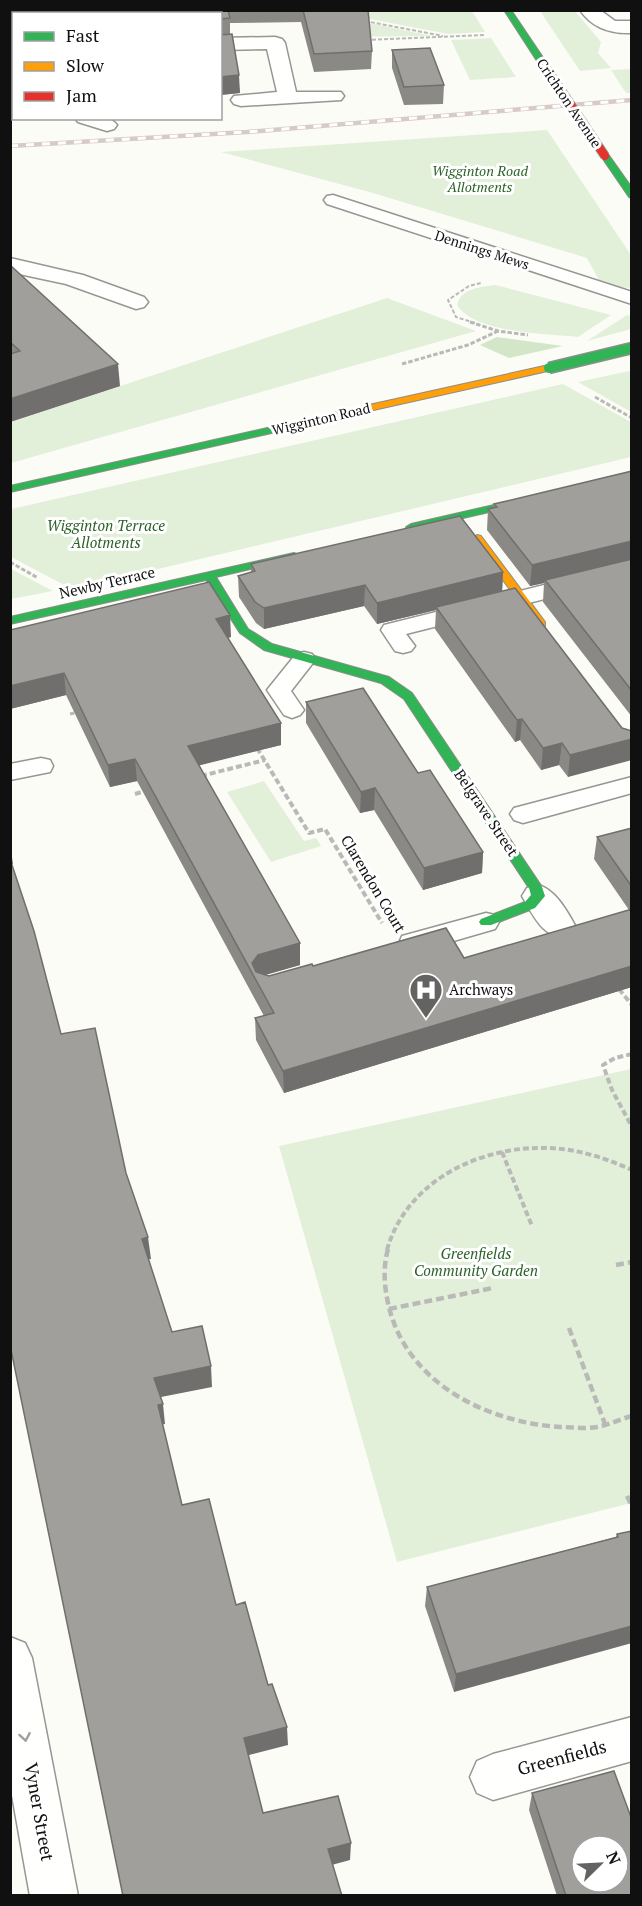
<svg xmlns="http://www.w3.org/2000/svg" width="642" height="1906" viewBox="0 0 642 1906" font-family="'PT Serif',serif">
  <rect width="100%" height="100%" fill="#fcfcf7"/>
  <path fill="#e3f0d9" d="M328,11H472L485,32L448,34Z
    M540,11H575L601,42L598,53L611,68L580,71Z
    M316,12L432,36L317,37Z
    M491,38L516,77L470,80L451,40Z
    M631,69V93H626L611,70Z
    M547,130L631,255V287L628,288L601,284L587,258L373,193L221,152Z
    M496,285L611,315L578,337C547,334 474,333 457,305C461,288 480,287 496,285Z
    M387,298L476,331L11,463V422Z
    M627,315L631,316V329L587,341Z
    M629,371L631,372V412L578,382Z
    M563,384L631,422V457L95,584L66,586L11,557V509Z
    M10,569H11L53,591L11,599Z
    M264,781L304,841L316,838L321,846L271,862L227,792Z
    M631,1069V1503L397,1562L279,1146Z"/>
  <path fill="#d3e7c8" d="M497,337L563,346L509,358L480,345Z"/>
  <g fill="none" stroke-linecap="round" stroke-linejoin="round">
    <defs>
      <path id="lane" d="M333,195L632,292V304L327,204L324,200L327,196Z
        M632,563V577L406,634L415,646L411,651L403,653L395,651L381,630L384,625Z
        M304,652L312,654L316,659L291,691L304,710L300,715L292,718L284,715L267,690L296,654Z
        M41,758L50,760L53,766L50,772L10,780V764Z
        M632,777V793L523,823L514,820L510,814L514,808Z
        M486,913L495,915L499,922L495,929L412,953L402,950L399,943L402,936Z"/>
      <path id="street" d="M580,10H600L615,21H632V33C611,34 592,28 580,10Z
        M275,37L282,39L285,43L296,92H341L344,96L341,100L241,106L234,104L231,100L234,96L277,92L267,49L220,50V38Z
        M10,42H14V54H10Z
        M10,89L14,90V102L10,101Z
        M75,118C88,118 109,114 117,125L114,129L107,131L78,122Z
        M10,258L83,275L144,297L148,302L144,307L136,309L66,284L10,272Z
        M538,885C556,890 567,911 576,927L572,935C545,943 534,917 522,896L527,888Z
        M10,1637L25,1643L32,1658L78,1896H30L10,1784Z
        M632,1717V1761L493,1800L477,1793L470,1777L477,1761L493,1754Z"/>
      <path id="fast" d="M504,10H511L546,62L545,64H539Z
        M602,154H608L632,188V198L629,197L601,156Z
        M369,405L374,408L373,410L10,492V486Z
        M533,496L537,497V501L411,530L406,527L411,524Z
        M294,553L300,556L298,558L216,577L248,629L272,644L389,677L412,693L542,887L545,896L535,908L491,925H481L479,922L481,919L525,902L531,895L529,888L404,699L381,683L264,650L240,633L206,580L10,624V617Z"/>
      <path id="slow" d="M549,365L554,368L552,370L369,411L364,408L369,405Z
        M477,535L481,536L545,622V626H537L472,538Z"/>
    </defs>
    <use href="#lane" stroke="#969694" stroke-width="3"/>
    <use href="#street" stroke="#969694" stroke-width="3"/>
    <use href="#fast" stroke="#8d8d8b" stroke-width="2"/>
    <use href="#slow" stroke="#8d8d8b" stroke-width="2"/>
    <path stroke="#b9b9b8" stroke-width="2" stroke-dasharray="4 2" stroke-linecap="butt" d="M365,21L443,36
      M366,40L484,35
      M475,323L456,317L448,300L469,286L481,283"/>
    <path stroke="#b9b9b8" stroke-width="3" stroke-dasharray="4.5 2" stroke-linecap="butt" d="M470,322L498,331L528,335
      M402,364L468,345L498,331
      M595,397L632,418
      M10,562L38,578
      M70,714L79,712"/>
    <path stroke="#b9b9b8" stroke-width="4" stroke-dasharray="6 3" stroke-linecap="butt" d="M257,748L309,833L325,829L382,923
      M201,776L265,760
      M135,794L148,790
      M619,989L632,1005
      M632,1054L615,1058L603,1065L612,1090L632,1127
      M502,1152L532,1226
      M387,1250C408,1176 490,1141 562,1149C587,1152 610,1160 632,1170"/>
    <path stroke="#b9b9b8" stroke-width="4.5" stroke-dasharray="8 4" stroke-linecap="butt" d="M388,1249C383,1267 384,1284 388,1303C405,1382 485,1422 560,1427C572,1427 586,1429 597,1427C609,1425 620,1419 632,1416
      M616,1265L632,1262
      M389,1309L493,1288
      M569,1328L605,1424
      M627,1496L632,1506"/>
    <use href="#lane" fill="#fffffe" fill-rule="evenodd"/>
    <use href="#street" fill="#fffffe" fill-rule="evenodd"/>
    <use href="#fast" fill="#30b455" fill-rule="evenodd"/>
    <use href="#slow" fill="#ff9f0a" fill-rule="evenodd"/>
    <defs>
      <path id="rail" d="M10,146L247,132L632,100"/>
    </defs>
    <use href="#rail" stroke="#d7cac7" stroke-width="4.5"/>
    <use href="#rail" stroke="#fff" stroke-width="3" stroke-dasharray="8" stroke-linecap="butt"/>
    <defs>
      <path id="fast-bridge" d="M549,368L632,348"/>
      <path id="jam-bridge" d="M542,62L605,156"/>
    </defs>
    <use href="#fast-bridge" stroke="#8d8d8b" stroke-width="13" stroke-linecap="butt"/>
    <use href="#jam-bridge" stroke="#8d8d8b" stroke-width="10" stroke-linecap="butt"/>
    <use href="#fast-bridge" stroke="#30b455" stroke-width="10"/>
    <use href="#jam-bridge" stroke="#e5322d" stroke-width="8"/>
  </g>
  <path fill="#8a8986" d="M10,10H368L372,51L371,69L314,72L301,22L230,23V34L240,93L220,95V14H14V23H10Z
    M392,50L444,85L443,104L404,105L392,68Z
    M10,265L120,386L10,422Z
    M632,471V717L543,602L544,583L530,586L487,530L488,509L494,507V504Z
    M251,564L503,572L502,591L622,728L568,777L559,765L541,770L520,740L515,742L435,629L436,610L377,624L364,606L264,629L256,623L239,597L238,576L251,573Z
    M10,630L231,637L228,638L281,723V745L199,765L300,965L265,975L269,976L313,966L464,958L629,910L594,859L597,837L632,828V987L284,1093L256,1040L255,1018L264,1016L137,781L110,787L66,695L10,709Z
    M306,702L418,773L483,852L482,873L423,890L374,810L360,813L306,723Z
    M632,1531L454,1692L425,1606L427,1587L616,1537L617,1534Z
    M532,1793L632,1896H557L529,1810Z"/>
  <path fill="#706f6d" d="M239,75L240,93L220,95V77Z
    M118,364L120,386L10,422V399Z
    M632,541V562L545,580L544,583L530,586L532,565Z
    M503,572L502,593L436,607V610L377,624V603Z
    M365,585L364,606L264,629V608Z
    M230,615L231,637L217,640L216,619Z
    M64,673L66,695L10,709V686Z
    M522,719L520,740L515,742L517,720Z
    M281,723V745L189,768L188,746Z
    M632,739V760L568,777L570,755Z
    M562,743L559,765L541,770L543,748Z
    M135,759L137,781L110,787L108,765Z
    M375,788L374,810L360,813L361,792Z
    M10,844L13,864H10Z
    M483,852L482,873L423,890L424,868Z
    M300,943V965L258,977L252,963L258,955Z
    M632,966V987L284,1093L283,1071Z
    M148,1237L151,1259L144,1260L142,1239Z
    M211,1366L212,1387L156,1398L154,1378Z
    M163,1404L165,1424L160,1425L158,1405Z
    M632,1626V1643L454,1692L456,1674Z
    M287,1727L288,1745L245,1756L244,1738Z
    M351,1843L350,1860L328,1866V1849Z"/>
  <path fill="#a09f9c" stroke="#706f6d" stroke-width="1.5" fill-rule="evenodd" d="M23,10H108L109,14H23Z
    M191,10H228L230,18L220,19V14H192Z
    M303,10H368L372,51L314,54Z
    M232,34L239,75L220,77V35Z
    M430,48L444,85L404,87L392,50Z
    M10,265L118,364L10,399V354L20,351L10,342Z
    M632,471V541L532,565L488,509L497,507L494,504Z
    M460,516L503,572L377,603L365,585L264,608L255,602L238,576L255,571L251,564Z
    M632,559V691L545,580Z
    M209,582L230,615L216,619L281,723L188,746L300,943L258,955L252,963L256,972L269,976L312,964L313,966L446,928L464,958L632,909V966L283,1071L255,1018L274,1013L135,759L108,765L64,673L10,686V630Z
    M515,588L622,728L632,731V739L570,755L562,743L543,748L522,719L517,720L436,607Z
    M363,688L418,773L430,770L483,852L424,868L375,788L361,792L306,702Z
    M632,828V887L597,837Z
    M10,859L34,931L61,1034L95,1028L126,1173L148,1237L142,1239L172,1332L202,1326L211,1366L154,1378L163,1404L158,1405L182,1505L209,1499L236,1605L245,1602L268,1685L272,1684L287,1727L244,1738L263,1813L338,1796L351,1843L328,1849L342,1896H123L10,1345Z
    M632,1531V1626L456,1674L427,1587L618,1537L617,1534Z
    M614,1771L632,1820V1896H566L532,1793ZM582,1846H618V1882H582Z"/>
  <defs><path id="oneway-chevron" d="M-2-3.5L2.5 0L-2 3.5" fill="none" stroke-width="1.6" stroke-linecap="round" stroke-linejoin="round" transform="scale(1.5)"/></defs>
  <use stroke="#9f9f9f" href="#oneway-chevron" transform="translate(25 1737) rotate(80)"/>
  <defs>
    <symbol id="hospital-pin" viewBox="-11 -11 22 30"><path d="M0 17L-7.5 6A9.5 9.5 0 1 1 7.5 6Z" fill="#636361" stroke="#fff"/><path d="M-5-5h3v3.5h4V-5h3V5h-3V1.5h-4V5h-3Z" fill="#fff"/></symbol>
  </defs>
  <g fill-rule="evenodd">
    <use href="#hospital-pin" x="407" y="971" width="38" height="52"/>
  </g>
  <g text-anchor="middle" stroke-width="6" stroke-linejoin="round" paint-order="stroke">
    <g font-size="14" fill="#101010" stroke="#fff">
      <text transform="translate(569 103) rotate(56)" y="5">Crichton Avenue</text>
      <text transform="translate(482 250) rotate(18)" y="5">Dennings Mews</text>
      <text transform="translate(321 419) rotate(-13)" y="5">Wigginton Road</text>
    </g>
    <g font-size="14" font-style="italic" fill="#2b6227" stroke="#fff">
      <text x="480" y="176">Wigginton Road<tspan x="480" dy="16">Allotments</tspan></text>
    </g>
    <g font-size="15" font-style="italic" fill="#2b6227" stroke="#fff">
      <text x="106" y="531">Wigginton Terrace<tspan x="106" dy="17">Allotments</tspan></text>
      <text x="476" y="1259">Greenfields<tspan x="476" dy="17">Community Garden</tspan></text>
    </g>
    <g font-size="15" fill="#101010" stroke="#fff">
      <text transform="translate(107 583) rotate(-13)" y="5">Newby Terrace</text>
      <text transform="translate(486 813) rotate(56)" y="5">Belgrave Street</text>
      <text transform="translate(373 884) rotate(59)" y="5">Clarendon Court</text>
    </g>
    <g font-size="15" fill="#101010" stroke="#fff" text-anchor="start">
      <text x="449" y="995">Archways</text>
    </g>
    <g font-size="18" fill="#101010" stroke="#fff">
      <text transform="translate(562 1758) rotate(-15)" y="6">Greenfields</text>
      <text transform="translate(39 1812) rotate(80)" y="6">Vyner Street</text>
    </g>
  </g>
  <rect width="642" height="1906" fill="none" stroke="#101010" stroke-width="24"/>
  <rect x="12" y="12" width="210" height="108" fill="#ffffff" stroke="#9f9f9f" stroke-width="1.5"/>
  <rect x="24" y="32" width="30" height="9" fill="#30b455" stroke="#9f9f9f" stroke-width="1.5"/>
  <text x="66" y="42" font-size="18" fill="#101010">Fast</text>
  <rect x="24" y="62" width="30" height="9" fill="#ff9f0a" stroke="#9f9f9f" stroke-width="1.5"/>
  <text x="66" y="72" font-size="18" fill="#101010">Slow</text>
  <rect x="24" y="92" width="30" height="9" fill="#e5322d" stroke="#9f9f9f" stroke-width="1.5"/>
  <text x="66" y="102" font-size="18" fill="#101010">Jam</text>
  <g transform="translate(600 1864) rotate(66)"><circle r="28" fill="#ffffff" stroke="#9f9f9f" stroke-width="1.5"/>
  <path d="M0-4.5L10 22L0 15L-10 22Z" fill="#636361"/>
  <text y="-9" font-size="16" font-weight="bold" text-anchor="middle" fill="#101010">N</text>
  </g>
</svg>
